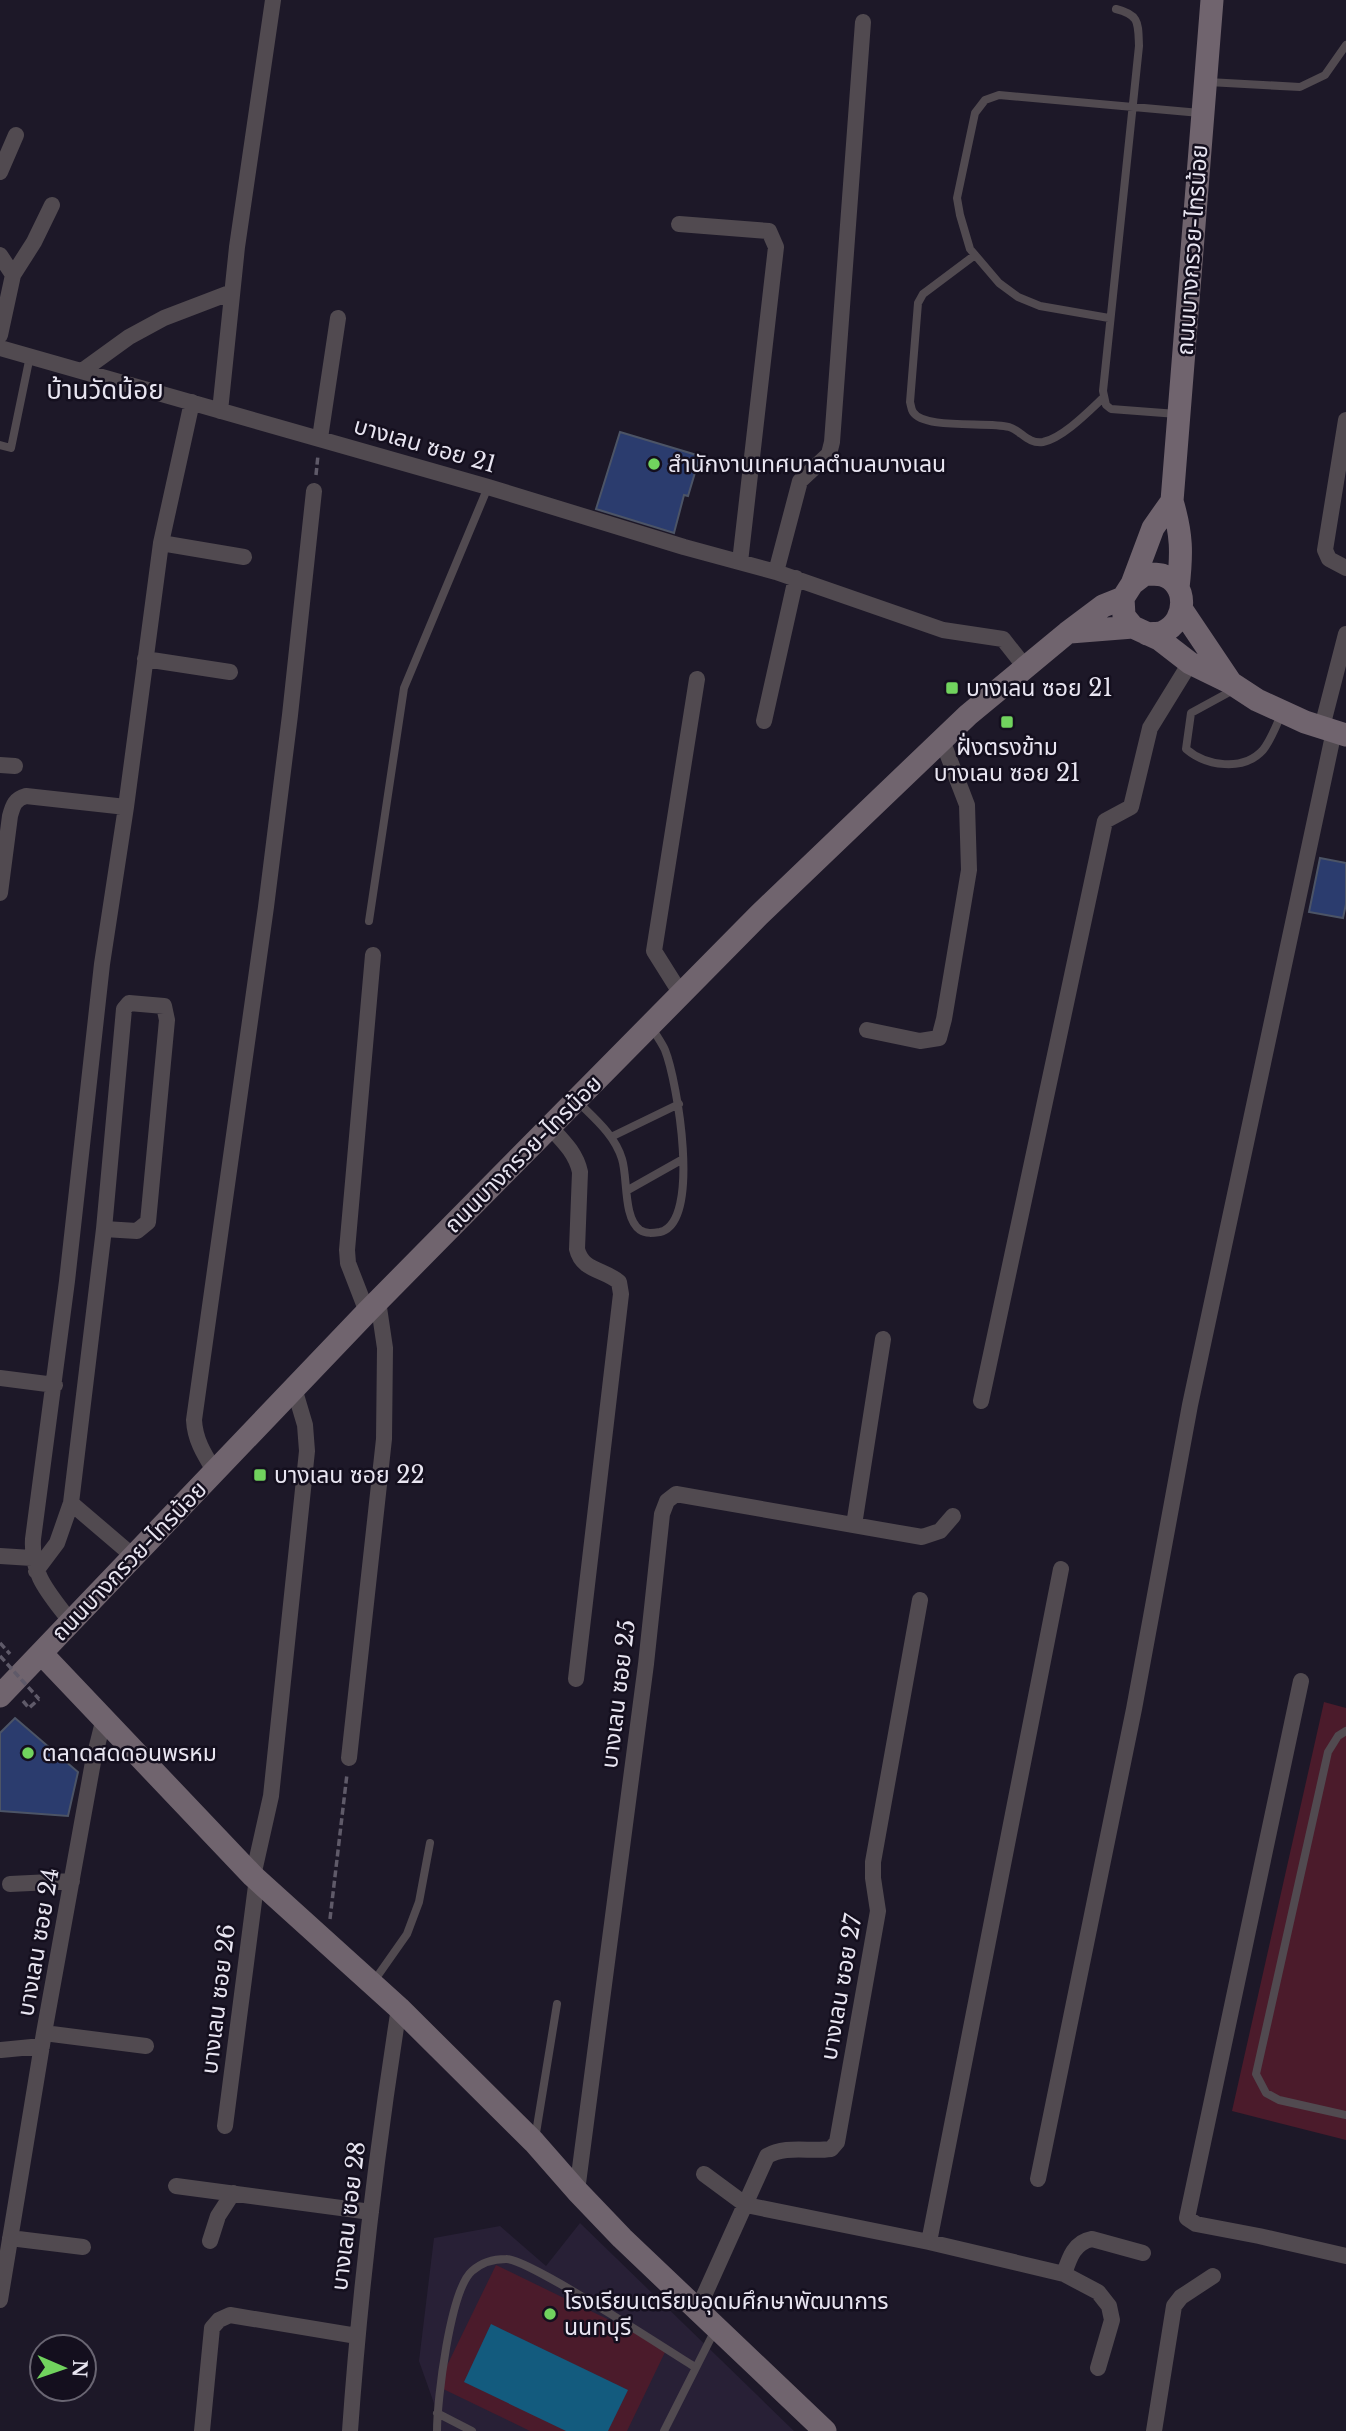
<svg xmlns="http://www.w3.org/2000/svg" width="1346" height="2431" viewBox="0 0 1346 2431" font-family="'Libre Baskerville','Noto Sans Thai',serif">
  <rect width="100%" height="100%" fill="#1d1828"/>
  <path fill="#282036" d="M580,2223L794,2431H436V2409L419,2361L434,2238L500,2226L546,2266Z"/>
  <path fill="#4b1b2b" d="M1324,1702L1346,1708V2140L1232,2111Z
    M496,2265L667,2348L627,2431H530L437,2386Z"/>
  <path fill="#135b7e" d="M491,2324L628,2390L608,2431H566L464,2382Z"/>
  <path fill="#2b3c6e" stroke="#4c5466" stroke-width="2" d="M620,432L700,456L688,496L684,495L674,533L596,509Z
    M1320,858L1346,863V904L1343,918L1309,912Z
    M15,1718L78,1772L68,1816L0,1811V1733Z"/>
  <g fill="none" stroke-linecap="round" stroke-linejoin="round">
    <path stroke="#5f5a69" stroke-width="3.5" stroke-dasharray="7 3.5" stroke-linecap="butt" d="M316,475L318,455
      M0,1643L10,1654
      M23,1701L29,1708L39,1699
      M330,1919L347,1774"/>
    <path stroke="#514a50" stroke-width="8" d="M1116,9C1140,15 1138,23 1139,46L1103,391L1106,405L1111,409L1177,414
      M1208,82L1300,87L1325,75L1346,45
      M975,255L923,294L918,303L910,402C911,405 911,409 913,412C924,430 989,421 1009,427C1022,431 1027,444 1043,442C1063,438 1089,411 1104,397
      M1109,318L1040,306L1018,297L999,283L970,249L960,215L957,198L975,113L985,100L999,95L1200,113
      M0,445L11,448L30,356
      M1235,689L1191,713L1186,749C1206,766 1243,772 1263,750C1271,740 1276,726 1281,715
      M369,921L404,688L488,487
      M577,1101C594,1118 615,1135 622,1159C628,1178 623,1218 640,1230C646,1234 653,1233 660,1232C702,1222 677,1080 665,1050C662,1043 656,1035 652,1028
      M611,1137L679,1104
      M628,1190L683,1159
      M1346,1731L1338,1736L1328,1752L1256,2074L1266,2093L1279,2100L1346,2115
      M374,1981L407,1934L419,1902L430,1843
      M535,2139L557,2004
      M437,2413L472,2431
      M437,2431C437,2401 450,2290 472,2271C481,2263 494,2259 506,2259C528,2258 667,2350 695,2367
      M664,2431L715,2330"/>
    <path stroke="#514a50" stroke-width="16" d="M0,172L16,135
      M679,224L769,231L776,247L740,562
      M0,255L13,275
      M0,335L13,275L34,242L52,205
      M0,348L488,487L684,547L776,572L943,630L1003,639L1025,667
      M82,371L129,337L164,318L232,292
      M220,411L237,247L273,0
      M1346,420L1325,550L1329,559L1346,568
      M320,438L338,318
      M161,543L244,557
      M776,572L800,481L829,454L832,442L863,22
      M145,659L230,672
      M764,721L796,578
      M1322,727L1346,634
      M0,765L15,766
      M0,893L10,816C13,805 15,799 26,796L126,807
      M681,994L654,951L697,679
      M867,1030L920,1041L939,1038L944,1019L969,870L967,805L942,740
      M550,1127C563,1141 576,1153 580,1172L577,1249C582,1271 604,1269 619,1282L621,1294L576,1679
      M367,1312L348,1263L347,1250L373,955
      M0,1378L55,1385
      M981,1401L1105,821L1131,807L1150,728L1190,663
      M215,1472C204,1454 195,1440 194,1420L266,907L290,715L314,491
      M71,1503L133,1556
      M854,1525L883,1339
      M0,1556L32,1558
      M36,1571L57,1543L71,1503L104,1229L124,1009L129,1003L164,1006L167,1020L148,1222L137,1231L104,1229
      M70,1621C49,1593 31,1576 33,1539L67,1281L102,964L126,807L161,543L192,402
      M1301,1681L1187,2218L1196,2224L1259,2236L1346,2256
      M349,1758L384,1439L385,1348L378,1301
      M253,1876L271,1796L307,1451L305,1425L294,1388
      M10,1884L72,1881
      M44,2033L146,2046
      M1,2050L42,2046
      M225,2126L257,1878
      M704,2174L746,2205L929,2242L1064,2274L1098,2292L1109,2306L1112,2320L1098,2368
      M1038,2179L1134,1709L1190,1405L1334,731
      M176,2186L371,2212
      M577,2191L646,1664L662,1514L667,1501L676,1494L922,1537L940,1531L953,1516
      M10,2238L83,2247
      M210,2241L218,2216L233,2193
      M929,2242L1061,1569
      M1064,2274C1069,2259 1074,2242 1092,2239L1143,2253
      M0,2300L44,2033L93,1762L104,1718
      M698,2309L767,2156C786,2145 809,2152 831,2149L837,2142L878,1911L873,1878V1862L920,1600
      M202,2431L212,2328L219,2320L230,2315L357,2336
      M350,2431C360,2289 377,2148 399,2008
      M1154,2431L1174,2306L1181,2297L1213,2276"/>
    <path stroke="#70646e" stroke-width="23" d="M1132,584L1153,528L1172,501
      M1178,588C1182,553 1182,535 1172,501L1212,0
      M1182,610L1231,683
      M1070,632L1133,627
      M1147,634C1152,633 1159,634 1163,632C1188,621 1188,583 1162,575C1157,574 1150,574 1145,574L1132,584L1123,598L1124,616L1133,627L1159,639L1190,663L1231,683L1257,700L1305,722L1346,735
      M41,1653L253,1876L399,2008L534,2142L577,2191L622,2238L825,2431
      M0,1696L367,1312L759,915L968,715L1067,633L1103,606L1123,598"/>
    <path stroke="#5f5a69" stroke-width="3.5" stroke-dasharray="7 3.5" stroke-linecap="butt" d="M0,1656L39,1699"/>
  </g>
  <g fill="#71d35e" stroke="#140f1e" stroke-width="2.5">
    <circle cx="654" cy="464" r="7"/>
    <rect x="945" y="681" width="14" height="14" rx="3.5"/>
    <rect x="1000" y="715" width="14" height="14" rx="3.5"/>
    <rect x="253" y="1468" width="14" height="14" rx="3.5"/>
    <circle cx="28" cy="1753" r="7"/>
    <circle cx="550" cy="2314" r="7"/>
  </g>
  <g text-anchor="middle" stroke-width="5" stroke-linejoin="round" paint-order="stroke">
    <g font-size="23" fill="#e8e5f1" stroke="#140f1e">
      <text transform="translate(1192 250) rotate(-86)" y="8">ถนนบางกรวย-ไทรน้อย</text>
      <text transform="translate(425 445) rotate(16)" y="8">บางเลน ซอย 21</text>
      <text transform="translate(523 1154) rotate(-45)" y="8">ถนนบางกรวย-ไทรน้อย</text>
      <text transform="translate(129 1561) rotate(-46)" y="8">ถนนบางกรวย-ไทรน้อย</text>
      <text transform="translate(618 1694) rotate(-83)" y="8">บางเลน ซอย 25</text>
      <text transform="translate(38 1942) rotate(-80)" y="8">บางเลน ซอย 24</text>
      <text transform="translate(841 1987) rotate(-80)" y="8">บางเลน ซอย 27</text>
      <text transform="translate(218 1999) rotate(-83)" y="8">บางเลน ซอย 26</text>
      <text transform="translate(348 2216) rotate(-83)" y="8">บางเลน ซอย 28</text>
    </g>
    <g font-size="23" fill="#e8e5f1" stroke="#140f1e" text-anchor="start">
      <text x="668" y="472">สำนักงานเทศบาลตำบลบางเลน</text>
      <text x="966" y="696">บางเลน ซอย 21</text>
      <text x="1007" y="755" text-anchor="middle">ฝั่งตรงข้าม<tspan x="1007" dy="26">บางเลน ซอย 21</tspan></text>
      <text x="274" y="1483">บางเลน ซอย 22</text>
      <text x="42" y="1761">ตลาดสดดอนพรหม</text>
      <text x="564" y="2309">โรงเรียนเตรียมอุดมศึกษาพัฒนาการ<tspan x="564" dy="26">นนทบุรี</tspan></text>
    </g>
    <g font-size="26" fill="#e8e5f1" stroke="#140f1e">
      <text x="105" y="399">บ้านวัดน้อย</text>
    </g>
  </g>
  <g transform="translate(63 2368) rotate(92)"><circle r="33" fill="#140f1e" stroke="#696572" stroke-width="2"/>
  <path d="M0-5L12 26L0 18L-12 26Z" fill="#71d35e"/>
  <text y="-10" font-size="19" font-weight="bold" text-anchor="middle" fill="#e8e5f1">N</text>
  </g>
</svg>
